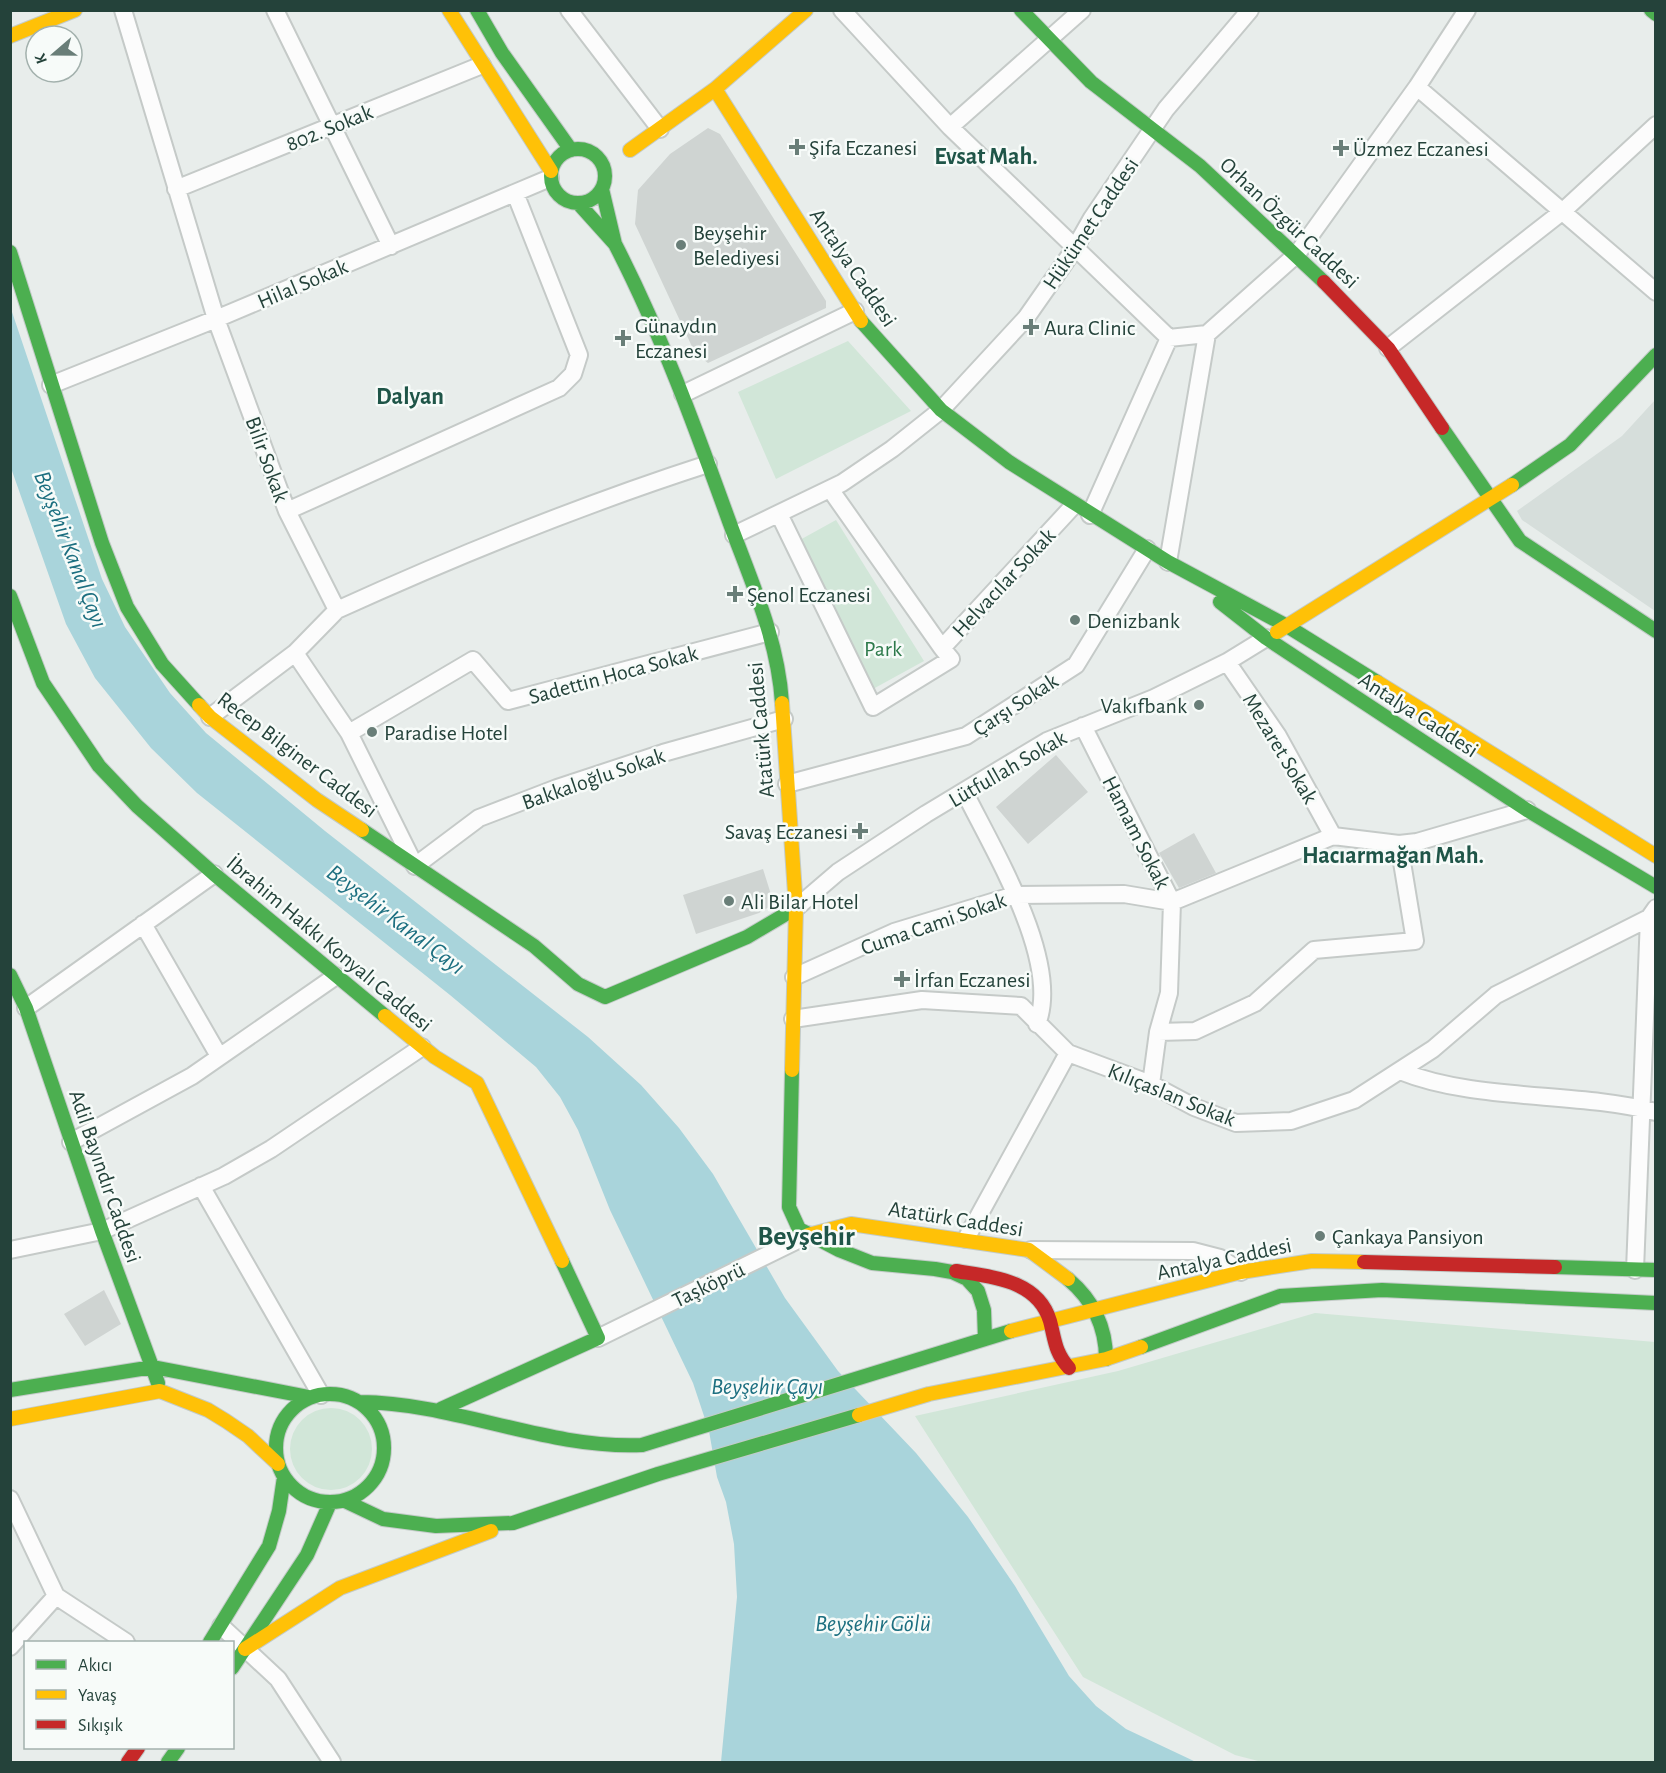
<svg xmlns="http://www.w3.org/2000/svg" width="1666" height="1773" viewBox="0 0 1666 1773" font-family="'Alegreya Sans',sans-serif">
  <rect width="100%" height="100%" fill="#e8edeb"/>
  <path fill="#d6dedb" d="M1655,400V611L1522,520L1517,511L1622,436Z"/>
  <path fill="#d1e6d8" d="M848,341L911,411L776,479L738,392Z
    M836,520L924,661L873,689L798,541Z
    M1315,1313L1655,1342V1762H1262L1235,1755L1083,1677L915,1416L1118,1371Z
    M290 1449a41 41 0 1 1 82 0a41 41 0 1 1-82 0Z"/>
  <path fill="#a9d4db" d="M10,306L102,579L125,627L170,693L206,733L325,831L588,1037L641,1085L679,1128L713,1174L785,1298L838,1371L916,1453L968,1517L1015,1586L1069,1676L1096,1706L1126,1729L1196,1762H721L737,1597L734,1544L726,1502L717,1477L709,1431L693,1383L610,1210L578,1130L560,1097L536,1067L450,995L197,793L151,748L95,678L66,624L11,468Z"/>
  <path fill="#cfd4d2" d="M708,128L720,134L826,301V308L708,363L695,353L635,224L638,190L670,154Z
    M1056,755L1088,792L1028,844L996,807Z
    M1194,833L1216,873L1179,888L1159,853Z
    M763,869L774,904L759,913L696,934L683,895Z
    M104,1290L121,1324L85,1346L64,1314Z"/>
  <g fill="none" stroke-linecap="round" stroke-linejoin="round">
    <defs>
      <path id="street" d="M123,10L216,319L287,511L337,610L295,653L349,733L415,866L479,818L557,788L663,753L784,719
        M275,10L391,246
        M569,10L660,129
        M842,10L950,127L1169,338L1207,334L1297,254L1417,87L1467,10
        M1417,87L1656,292
        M950,127L1082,10
        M176,189L482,65
        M1388,348L1563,211L1656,125
        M51,385L216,319L550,178
        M683,394L855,311
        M830,489L942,648L1074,505
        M287,511L559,388L573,374L579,355L515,193
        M779,514L873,707L951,659L942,648
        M1090,515L1169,338
        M734,535L842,483L892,449L941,410L1026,318L1075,248L1092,218L1166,109L1250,10
        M1168,562L1207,334
        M337,610C458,555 581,505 708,464
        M1227,662L1278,736L1333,836
        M210,717L295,653
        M1083,726L1172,902L1169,993L1158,1032L1151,1084
        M349,733L473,660L508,701L770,632
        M787,784L966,736L1076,665L1147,549
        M964,791C992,848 1062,962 1037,1024
        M796,908L838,872L926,814L1047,741L1154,698L1227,662L1266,638
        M143,924L219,1056
        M794,977L894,932L1015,895L1124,894L1172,902L1333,836L1399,844L1417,842L1527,810
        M26,1008L214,874
        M793,1019L922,1000L1021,1006L1068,1053L1151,1084L1194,1107L1236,1123L1291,1121L1354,1100L1433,1049L1496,995L1649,918L1656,908
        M1158,1032L1195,1031L1255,1003L1314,950L1415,941L1399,844
        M1400,1071C1477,1102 1575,1091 1656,1112
        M71,1142L192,1076L336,976
        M201,1186L321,1395
        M966,1239L1068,1053
        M10,1250L102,1231L224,1176L271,1149L422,1047
        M1031,1250L1193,1251L1220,1258L1241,1272
        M1635,1270L1649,918
        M598,1338L808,1235
        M10,1499L56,1596L126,1642
        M221,1626L278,1679L332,1762
        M10,1647L56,1596"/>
      <path id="fast" d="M477,10L502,53L571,150
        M1021,10L1091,82L1200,166L1324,282
        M1651,10L1656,14
        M551 176a27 27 0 1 1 54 0a27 27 0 1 1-54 0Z
        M579,204L615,244L602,189
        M615,244C661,333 695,427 729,521C751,581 778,639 782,703
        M10,252L102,543L127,607L162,664L199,705
        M861,321L941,410L1009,462L1168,562L1287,626L1377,682
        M1442,428L1520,541L1656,631
        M1512,485L1570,445L1656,355
        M10,596L43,683L99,766L137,806L214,874L385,1016
        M1220,602L1266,638L1527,810L1656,887
        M362,830L534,946L578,984L605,997L747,937L796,908
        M10,975L26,1008L102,1231L158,1383
        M792,1070L789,1207L799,1229L839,1250L872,1263L935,1269L952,1272L967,1279L978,1291L984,1310L985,1339
        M1555,1267L1656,1270
        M1068,1279C1093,1300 1106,1326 1106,1359
        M1141,1347L1280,1296L1382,1290L1656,1303
        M10,1390L153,1367L309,1397
        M276 1448a54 54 0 1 1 108 0a54 54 0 1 1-108 0Z
        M360,1402C457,1403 545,1449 642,1445L1011,1331
        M441,1409L598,1338L562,1261
        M345,1501L383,1519L436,1526L513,1523L658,1474L859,1415
        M210,1642L269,1546L279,1511L284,1477
        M232,1668L307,1555L330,1503
        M168,1762L178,1748"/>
      <path id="slow" d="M449,10L551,171
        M10,36L75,10
        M715,89L861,321
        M630,150L715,89L806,10
        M1277,632L1512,485
        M1377,682L1656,856
        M782,703L796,908L792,1070
        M199,705L210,717L317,800L362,830
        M385,1016L435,1057L477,1083L562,1261
        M808,1235L851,1224L1029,1250L1068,1279
        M1011,1331L1241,1272L1312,1261L1364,1262
        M859,1415L929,1394L1106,1359L1141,1347
        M10,1419L160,1391L208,1410L226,1421L248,1436L278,1464
        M245,1649L340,1588L491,1531"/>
      <path id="jam" d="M1324,282L1388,348L1442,428
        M1364,1262L1555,1267
        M956,1271C992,1277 1038,1280 1050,1321C1055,1340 1055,1353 1069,1368
        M128,1762L138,1748"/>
    </defs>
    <use href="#street" stroke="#c5cac8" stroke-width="20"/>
    <use href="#fast" stroke="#c3cbc8" stroke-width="16"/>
    <use href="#slow" stroke="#c3cbc8" stroke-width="16"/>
    <use href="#jam" stroke="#c3cbc8" stroke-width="16"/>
    <use href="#street" stroke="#fcfcfc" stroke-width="16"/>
    <use href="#fast" stroke="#4caf50" stroke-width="14"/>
    <use href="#slow" stroke="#ffc107" stroke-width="14"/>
    <use href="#jam" stroke="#c62828" stroke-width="14"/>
  </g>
  <g fill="#697e78" stroke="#f7fbf9" stroke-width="2">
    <path d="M794 138h6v6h6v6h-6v6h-6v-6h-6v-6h6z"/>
    <path d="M1338 139h6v6h6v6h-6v6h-6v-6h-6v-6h6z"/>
    <circle cx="681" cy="245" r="6"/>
    <path d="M1028 318h6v6h6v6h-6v6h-6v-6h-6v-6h6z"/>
    <path d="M620 329h6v6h6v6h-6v6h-6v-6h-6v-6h6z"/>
    <path d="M732 585h6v6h6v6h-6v6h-6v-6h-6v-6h6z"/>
    <circle cx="1075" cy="620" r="6"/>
    <circle cx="1199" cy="705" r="6"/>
    <circle cx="372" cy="732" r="6"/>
    <path d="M857 822h6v6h6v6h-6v6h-6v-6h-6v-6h6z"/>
    <circle cx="729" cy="901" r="6"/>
    <path d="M899 970h6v6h6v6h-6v6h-6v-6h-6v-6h6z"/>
    <circle cx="1320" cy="1236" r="6"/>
  </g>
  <g text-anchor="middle" stroke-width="5" stroke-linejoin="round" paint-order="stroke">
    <g font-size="22" fill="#24423a" stroke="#f7fbf9">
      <text transform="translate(329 127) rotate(-22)" y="8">802. Sokak</text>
      <text transform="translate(1290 222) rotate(43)" y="8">Orhan Özgür Caddesi</text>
      <text transform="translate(1090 223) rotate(-56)" y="8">Hükümet Caddesi</text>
      <text transform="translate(854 267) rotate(56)" y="8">Antalya Caddesi</text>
      <text transform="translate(302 283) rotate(-23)" y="8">Hilal Sokak</text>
      <text transform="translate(268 459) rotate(70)" y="8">Bilir Sokak</text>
      <text transform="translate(1003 582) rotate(-47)" y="8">Helvacılar Sokak</text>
      <text transform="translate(613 674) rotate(-15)" y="8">Sadettin Hoca Sokak</text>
      <text transform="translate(1015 704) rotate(-33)" y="8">Çarşı Sokak</text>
      <text transform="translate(1419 714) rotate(33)" y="8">Antalya Caddesi</text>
      <text transform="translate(760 730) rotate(-95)" y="8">Atatürk Caddesi</text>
      <text transform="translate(1281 748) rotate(59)" y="8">Mezaret Sokak</text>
      <text transform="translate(298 754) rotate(37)" y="8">Recep Bilginer Caddesi</text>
      <text transform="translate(1007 768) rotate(-30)" y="8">Lütfullah Sokak</text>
      <text transform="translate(593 778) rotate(-19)" y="8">Bakkaloğlu Sokak</text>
      <text transform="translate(1137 832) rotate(63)" y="8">Hamam Sokak</text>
      <text transform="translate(933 923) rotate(-19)" y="8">Cuma Cami Sokak</text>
      <text transform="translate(330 943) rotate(40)" y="8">İbrahim Hakkı Konyalı Caddesi</text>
      <text transform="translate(1172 1094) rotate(22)" y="8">Kılıçaslan Sokak</text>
      <text transform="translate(106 1176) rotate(71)" y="8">Adil Bayındır Caddesi</text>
      <text transform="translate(956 1218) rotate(9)" y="8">Atatürk Caddesi</text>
      <text transform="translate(1224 1258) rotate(-12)" y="8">Antalya Caddesi</text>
      <text transform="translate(708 1284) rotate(-26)" y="8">Taşköprü</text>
    </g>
    <g font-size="22" fill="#24423a" stroke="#f7fbf9" text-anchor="start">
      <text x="809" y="155">Şifa Eczanesi</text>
      <text x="1353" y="156">Üzmez Eczanesi</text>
      <text x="693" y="240">Beyşehir<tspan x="693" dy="25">Belediyesi</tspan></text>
      <text x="635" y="333">Günaydın<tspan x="635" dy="25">Eczanesi</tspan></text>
      <text x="1044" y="335">Aura Clinic</text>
      <text x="747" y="602">Şenol Eczanesi</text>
      <text x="1087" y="628">Denizbank</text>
      <text x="1187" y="713" text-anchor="end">Vakıfbank</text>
      <text x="384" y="740">Paradise Hotel</text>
      <text x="848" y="839" text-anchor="end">Savaş Eczanesi</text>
      <text x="741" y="909">Ali Bilar Hotel</text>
      <text x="914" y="987">İrfan Eczanesi</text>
      <text x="1332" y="1244">Çankaya Pansiyon</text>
    </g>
    <g font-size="22" fill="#2d7a4b" stroke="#f7fbf9">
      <text x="883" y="656">Park</text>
    </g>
    <g font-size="24" font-weight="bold" fill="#1f5548" stroke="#f7fbf9">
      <text x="986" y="164">Evsat Mah.</text>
      <text x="410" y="404">Dalyan</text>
      <text x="1393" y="863">Hacıarmağan Mah.</text>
    </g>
    <g font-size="24" font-style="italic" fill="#1c6f80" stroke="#f7fbf9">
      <text transform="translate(71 549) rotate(69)" y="8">Beyşehir Kanal Çayı</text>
      <text transform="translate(396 919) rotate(37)" y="8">Beyşehir Kanal Çayı</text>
      <text x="767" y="1394">Beyşehir Çayı</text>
      <text x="873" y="1631">Beyşehir Gölü</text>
    </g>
    <g font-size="28" font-weight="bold" fill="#1f5548" stroke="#f7fbf9">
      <text x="806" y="1245">Beyşehir</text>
    </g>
  </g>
  <rect width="1666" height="1773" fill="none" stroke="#24423a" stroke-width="24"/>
  <rect x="24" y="1641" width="210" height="108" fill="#f7fbf9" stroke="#a3b1ad" stroke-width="1.5"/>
  <rect x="36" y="1660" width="30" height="9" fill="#4caf50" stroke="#a3b1ad" stroke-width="1.5"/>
  <text x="78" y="1671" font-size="18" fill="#24423a">Akıcı</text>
  <rect x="36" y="1690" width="30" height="9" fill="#ffc107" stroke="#a3b1ad" stroke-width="1.5"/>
  <text x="78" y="1701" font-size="18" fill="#24423a">Yavaş</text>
  <rect x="36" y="1720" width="30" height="9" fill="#c62828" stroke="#a3b1ad" stroke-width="1.5"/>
  <text x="78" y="1731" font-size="18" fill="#24423a">Sıkışık</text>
  <g transform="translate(54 54) rotate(250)"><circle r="28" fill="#f7fbf9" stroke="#a3b1ad" stroke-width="1.5"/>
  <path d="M0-4.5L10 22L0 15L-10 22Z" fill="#697e78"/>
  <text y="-9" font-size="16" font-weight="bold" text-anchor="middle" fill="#24423a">K</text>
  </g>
</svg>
